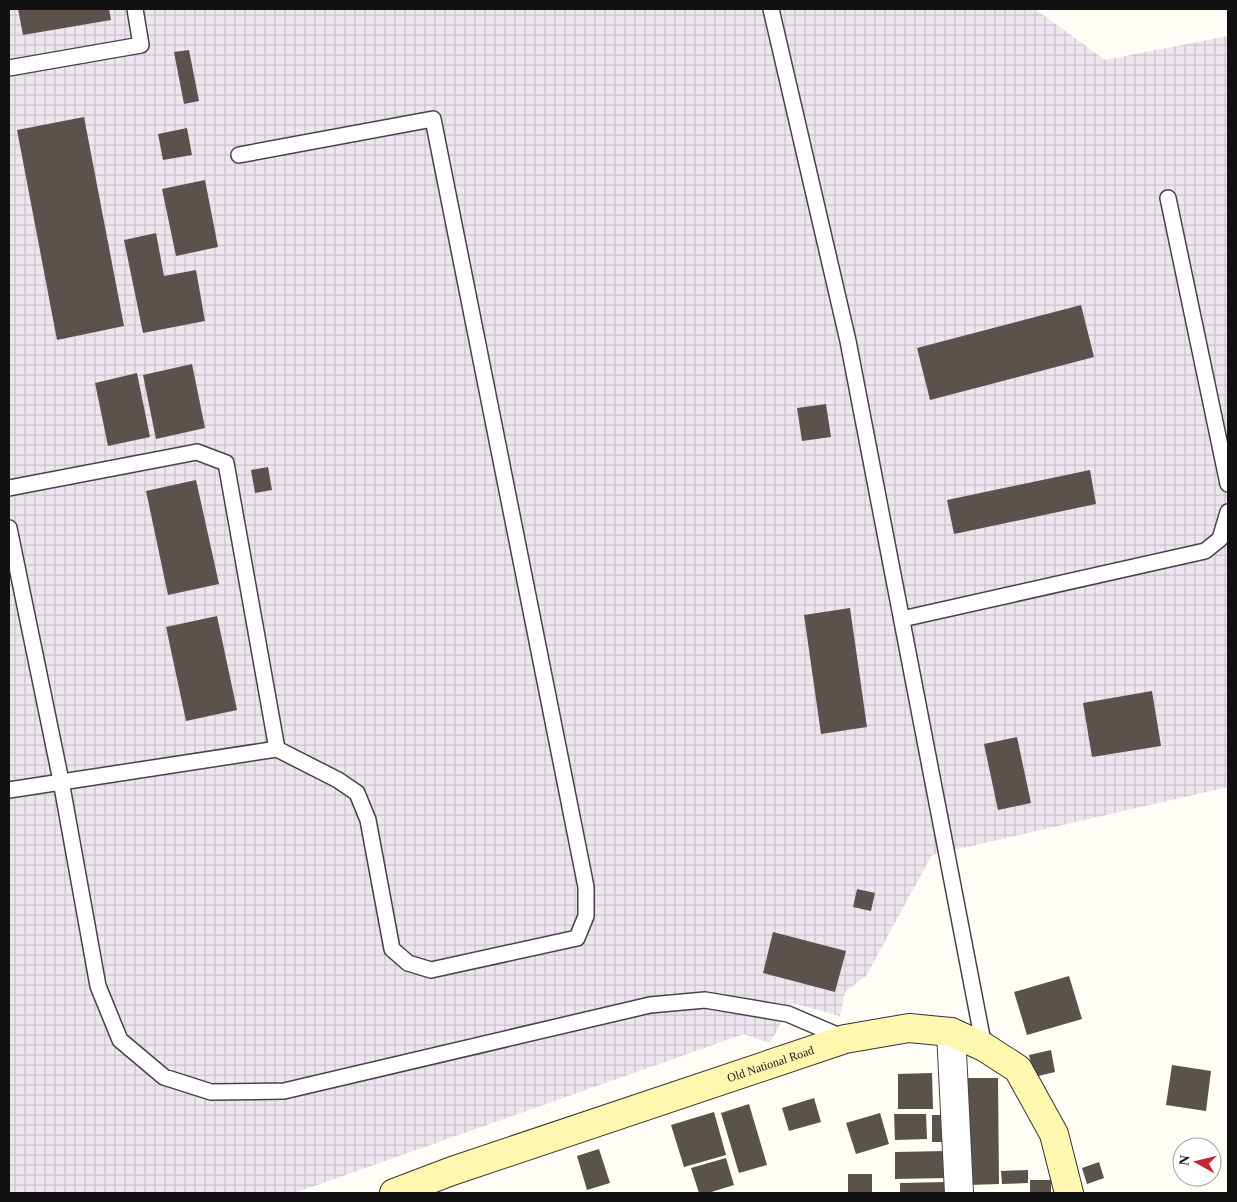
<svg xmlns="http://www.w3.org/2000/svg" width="1237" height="1202" viewBox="0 0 1237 1202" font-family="'Times New Roman',serif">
  <defs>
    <pattern id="industrial-grid" width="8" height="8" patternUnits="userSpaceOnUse" patternTransform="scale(1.25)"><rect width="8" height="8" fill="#eee6ef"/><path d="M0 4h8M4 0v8" fill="none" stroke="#cbc4cc"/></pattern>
  </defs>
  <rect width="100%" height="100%" fill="#fffdf5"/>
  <path fill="url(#industrial-grid)" d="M9,9H1035L1105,60L1228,36V787L932,855L866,976L845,992L840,1016L792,1003L770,1043L744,1034L295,1193H9Z"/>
  <path fill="#5a524d" d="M18,9H109L111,20L23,35Z
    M189,50L199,101L184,104L174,52Z
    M84,117L124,326L57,340L17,130Z
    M187,128L192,155L163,160L158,134Z
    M205,180L218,247L176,256L162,189Z
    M156,233L164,276L196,270L205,321L143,333L124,240Z
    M1081,305L1094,357L930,400L917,348Z
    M192,364L205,428L156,439L143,375Z
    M137,373L150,437L108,446L95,383Z
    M826,404L831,437L802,441L797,408Z
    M268,467L272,490L255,493L251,470Z
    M1090,470L1096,504L954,534L947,500Z
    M196,480L219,584L168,595L146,491Z
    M850,608L867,727L821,734L804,615Z
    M217,616L237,710L186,721L166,627Z
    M1152,691L1161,746L1092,757L1083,703Z
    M1017,737L1031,803L998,810L984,744Z
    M857,889L875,893L871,911L853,907Z
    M773,932L846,951L835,992L763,973Z
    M1069,976L1082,1019L1027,1035L1014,992Z
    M1051,1050L1055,1072L1034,1077L1029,1055Z
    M1172,1065L1211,1071L1206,1111L1166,1105Z
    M932,1073L933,1109H898V1074Z
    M967,1078H998L999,1184L968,1185Z
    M814,1098L821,1122L789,1131L782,1108Z
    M749,1104L767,1165L739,1173L721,1113Z
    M714,1112L726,1155L684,1167L671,1125Z
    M880,1113L889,1144L856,1154L846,1123Z
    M894,1114H926L927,1139L895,1140Z
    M932,1115H945V1142H932Z
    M599,1149L610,1183L587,1190L577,1156Z
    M946,1151L947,1178L895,1179V1152Z
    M726,1158L734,1185L708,1193H699L691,1168Z
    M1099,1162L1104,1178L1087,1184L1082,1168Z
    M1028,1170V1183L1002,1184L1001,1171Z
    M848,1174H872V1193H848Z
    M1030,1180H1051V1193H1030Z
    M947,1182L948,1193H900V1183Z"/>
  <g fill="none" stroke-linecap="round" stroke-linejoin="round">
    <defs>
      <path id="service" d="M771,9L848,341L984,1047
        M9,68L141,45L135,9
        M239,155L433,119L586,887V916L577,938L431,970L408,963L392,949L368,820L357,793L338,780L277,749
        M1168,198L1228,484
        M9,488L197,452L226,463L277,749L9,790
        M9,528L61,781L98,986L120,1040L164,1077L211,1092L284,1091L650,1005L705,1000L788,1014L844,1038
        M902,619L1205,551L1220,539L1228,512"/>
      <path id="minor" d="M951,1032L959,1193"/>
      <g id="secondary">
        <path id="s1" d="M394,1193L452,1171L845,1039L909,1028L951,1032L984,1047L1018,1069L1054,1134L1069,1193"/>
      </g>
    </defs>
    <use href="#service" stroke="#444" stroke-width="18"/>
    <use href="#minor" stroke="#444" stroke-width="30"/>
    <use href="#secondary" stroke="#333" stroke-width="30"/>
    <use href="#service" stroke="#fff" stroke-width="15"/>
    <use href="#minor" stroke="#fff" stroke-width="28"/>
    <use href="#secondary" stroke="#fff6b0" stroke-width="28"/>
  </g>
  <g text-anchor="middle" stroke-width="5" stroke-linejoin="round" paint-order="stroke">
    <g font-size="12" fill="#111" stroke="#fff">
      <text dy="4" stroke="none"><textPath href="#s1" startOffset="398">Old National Road</textPath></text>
    </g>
  </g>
  <rect width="1237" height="1202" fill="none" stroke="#111111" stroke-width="20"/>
  <g transform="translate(1197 1162) rotate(278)"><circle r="24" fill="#ffffff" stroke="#a0a0a0"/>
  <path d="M0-4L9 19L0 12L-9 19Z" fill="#c4262e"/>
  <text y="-8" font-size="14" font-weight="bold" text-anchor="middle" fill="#111111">N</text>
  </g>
</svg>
